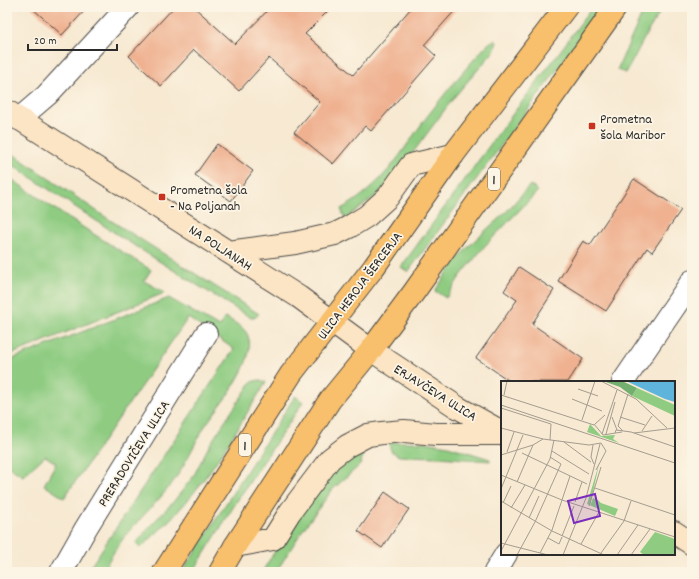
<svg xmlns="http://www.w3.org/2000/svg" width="699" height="579" viewBox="0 0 699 579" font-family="Dekko,sans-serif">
  <rect width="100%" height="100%" fill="#fcf5e5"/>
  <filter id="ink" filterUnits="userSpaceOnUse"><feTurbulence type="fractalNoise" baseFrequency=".025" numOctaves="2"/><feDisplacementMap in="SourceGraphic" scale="8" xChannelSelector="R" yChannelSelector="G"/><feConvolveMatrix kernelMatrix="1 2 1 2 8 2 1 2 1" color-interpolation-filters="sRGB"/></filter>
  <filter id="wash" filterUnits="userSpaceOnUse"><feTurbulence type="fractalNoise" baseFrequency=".012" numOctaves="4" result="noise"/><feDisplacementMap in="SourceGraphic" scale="16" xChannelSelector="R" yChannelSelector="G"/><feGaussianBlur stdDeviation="0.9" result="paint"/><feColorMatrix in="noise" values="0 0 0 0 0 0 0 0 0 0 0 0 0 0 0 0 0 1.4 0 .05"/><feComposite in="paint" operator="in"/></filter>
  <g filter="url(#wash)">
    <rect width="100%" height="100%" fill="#f7e9d2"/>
    <path fill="#8fcc82" stroke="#5d7c56" d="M592,7H600L568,55L408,272L401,267L503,127L561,50Z
      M645,7H663L647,33L626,73L617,70Z
      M495,40L497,42L494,51L455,96L400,170L377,195L345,219L341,209C360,199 376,184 390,168C403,152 414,134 426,118C442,97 459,76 477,56C482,51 488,42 495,40Z
      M7,150L107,218L259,314L256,317L251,318L248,316C166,267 86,215 7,161Z
      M7,176L65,216L151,270L144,281L164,292L162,294L7,356Z
      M530,185L538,191L483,248L459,278L446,298L435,291L449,270L460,256L474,241L507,211Z
      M169,298L219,327L225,317C232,321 246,328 248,336C258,361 219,406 205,426C193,446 184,468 170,486C156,504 139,519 125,536C116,548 109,560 102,572H87L234,349L188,318L64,498L44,485L56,463L45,456L23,476L7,466V361Z
      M260,380L266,382C242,421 217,465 188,500C174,517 157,532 141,548L136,543L154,522L174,501L193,477L210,444L250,384L254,381Z
      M295,396L303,402L239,498L193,572H182Z
      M403,442H425L448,446L490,459V461L439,457L399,456L391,451L389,443Z
      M362,452L363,456L360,465L333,489L302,531L276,572H262L303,506L336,468L348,459Z"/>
    <g id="blocks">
      <path fill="#efb190" d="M31,7H88L62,35Z
        M174,7H194L235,44L271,7H332L305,34L353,75L412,7H458L424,45L436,56L371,131L365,126L333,164L294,132L320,102L269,58L239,91L194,50L161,86L129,56Z
        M217,144L253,171L231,201L195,175Z
        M634,179L681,210L652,252L647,248L606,311L558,281L583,241L590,245Z
        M519,267L554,290L532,324L583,359L568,382H511L476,358L517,300L504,291Z
        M385,492L409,509L382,548L358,531Z"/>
    </g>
  </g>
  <g filter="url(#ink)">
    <use href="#blocks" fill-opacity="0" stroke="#4a4844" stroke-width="1"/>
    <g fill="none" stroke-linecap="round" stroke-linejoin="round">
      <defs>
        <path id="street" d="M19,119L47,95L128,7
          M623,382L692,281
          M61,572L86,528L206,334
          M495,572L506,554"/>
        <path id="secondary" d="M7,111L299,297L371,350L457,407L502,432
          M228,252L295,243L335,234L349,227L367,216L388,197L411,165L453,155
          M674,532L692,544
          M235,546L273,539L290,512L330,459L347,446L368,435L382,433L404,431L436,434H502"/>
        <path id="primary" d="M164,572L291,374L374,267L453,155L566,7
          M220,572L235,546L330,400L371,350L414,292L616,7"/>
      </defs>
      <use href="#street" stroke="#4a4844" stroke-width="24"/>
      <use href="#secondary" stroke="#4a4844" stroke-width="24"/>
      <use href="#primary" stroke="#4a4844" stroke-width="24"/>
      <use href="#street" stroke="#fff" stroke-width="22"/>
      <use href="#secondary" stroke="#fce5c4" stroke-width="22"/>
      <use href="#primary" stroke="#f8bf6c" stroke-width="22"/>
    </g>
  </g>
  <g fill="#c8321e" stroke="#fcf5e5" stroke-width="1.5">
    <rect x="588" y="122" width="8" height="8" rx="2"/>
    <rect x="158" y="193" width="8" height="8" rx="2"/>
  </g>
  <g text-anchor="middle" stroke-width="3.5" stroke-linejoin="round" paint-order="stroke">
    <g fill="#fcf5e5" stroke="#6a6863" stroke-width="1">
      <rect x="488" y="168" width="12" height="22" rx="3"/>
      <rect x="239" y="434" width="12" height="22" rx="3"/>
    </g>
    <g font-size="13" font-weight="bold" fill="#2b2b2b">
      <text x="494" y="184">1</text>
      <text x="245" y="450">1</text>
    </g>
    <g font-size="14" fill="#2b2b2b" stroke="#fcf5e5" text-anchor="start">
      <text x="600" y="123">Prometna<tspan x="600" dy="16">šola Maribor</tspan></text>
      <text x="170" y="194">Prometna šola<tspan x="170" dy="16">- Na Poljanah</tspan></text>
    </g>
    <g font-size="14" fill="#2b2b2b" stroke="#fcf5e5">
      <text transform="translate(221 247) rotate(33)" y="5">NA POLJANAH</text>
      <text transform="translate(359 285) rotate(-53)" y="5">ULICA HEROJA ŠERCERJA</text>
      <text transform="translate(436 392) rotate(32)" y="5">ERJAVČEVA ULICA</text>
      <text transform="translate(133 453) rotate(-58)" y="5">PRERADOVIČEVA ULICA</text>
    </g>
  </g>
  <g transform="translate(501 381)">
    <rect width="174" height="174" fill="#f7e9d2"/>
    <path d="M136,7L174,24V35L131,15ZM89,43L100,55L114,54L112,58L118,62L86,51ZM98,83L89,125L92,117L97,119L100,122L117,128L114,135L86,123ZM154,151L174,158V174H143L139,171Z" fill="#8fcc82"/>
    <path d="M102,0H121L136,7L131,15L119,6Z" fill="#73b070"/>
    <path d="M125,0H174V21L164,18Z" fill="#5eb4da"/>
    <path fill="none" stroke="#a59d8f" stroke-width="1" d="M100,0L135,18L166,47M77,8L97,15M0,14L93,44M3,14L6,0M71,18L101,30M0,24L174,82M0,27L50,43L49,59M111,36L116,49M119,36L144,44M81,39L94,0M93,43L102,54L121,51M94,43L104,34M0,47L42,58L88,64L100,62L105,70L95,89M122,50L117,45L127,13M141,50L151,35M114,52L115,49L130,51L174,66M133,52L174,47M101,53L116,9M105,53L114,21M63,61L90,81M92,64L90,76L93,83M51,70L88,93M6,71L13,51M21,72L86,103M0,74L32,64L42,58M0,94L61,119L174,156M16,101L32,64M94,107L174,134M0,108L22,54M0,120L51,150L103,174M74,121L81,101M2,122L10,105M88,125L100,86M10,127L24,104M28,137L38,115M61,155L73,125M47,157L58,163L61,156M0,162L47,174M80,163L98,131M0,170L49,78L53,59M39,172L51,149L69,95M100,172L123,140L130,120M16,174L34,141L60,83L49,76M62,174L85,117L99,63M116,174L137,144M130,174L149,148"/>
    <path fill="#7b2cbf" fill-opacity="0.15" stroke="#7b2cbf" stroke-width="2" d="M94,113L99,135L73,142L67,120Z"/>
    <rect width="174" height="174" fill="none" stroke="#2b2b2b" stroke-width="2"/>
  </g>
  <rect width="699" height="579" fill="none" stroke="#fcf5e5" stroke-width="24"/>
  <path d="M28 44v6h89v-6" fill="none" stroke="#2b2b2b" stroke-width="2"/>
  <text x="34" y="44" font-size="12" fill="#2b2b2b" stroke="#fcf5e5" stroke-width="3" paint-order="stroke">20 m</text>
</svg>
